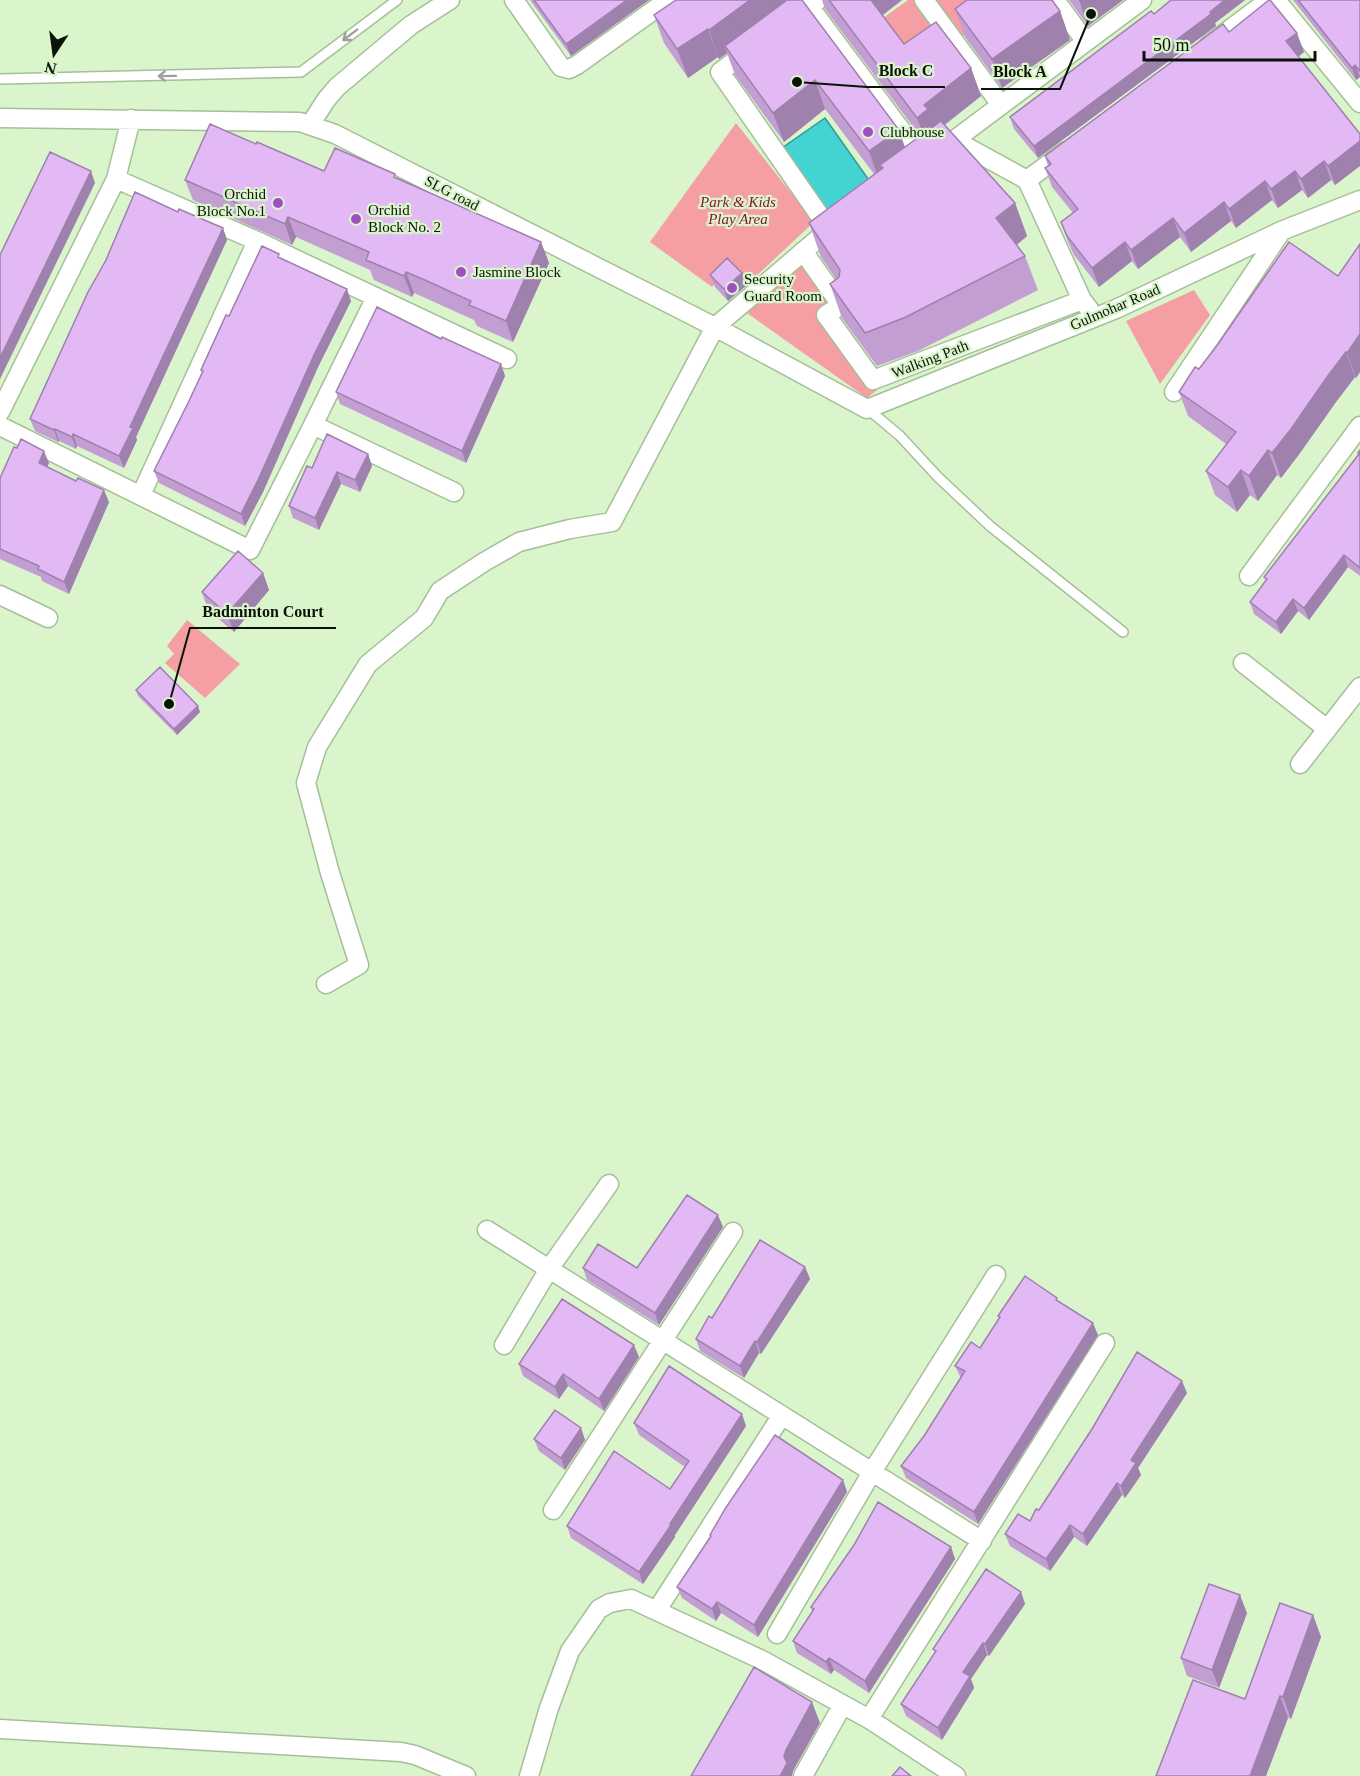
<svg xmlns="http://www.w3.org/2000/svg" width="1360" height="1776" viewBox="0 0 1360 1776" font-family="Georgia,serif">
  <rect width="100%" height="100%" fill="#daf5cc"/>
  <path fill="#f59fa5" d="M908,0H919L952,43L915,69L879,21Z
    M927,0H975L989,18L957,40Z
    M736,123L814,222L751,281L731,264L712,287L650,242Z
    M806,261L834,303L821,313L877,390L867,398L747,313Z
    M1194,290L1210,315L1160,384L1126,321Z
    M187,620L240,664L205,698L165,663L174,654L167,646Z"/>
  <path fill="#44d3d3" stroke="#339996" stroke-width="1.5" d="M825,118L871,183L828,213L782,148Z"/>
  <g fill="none" stroke-linecap="round" stroke-linejoin="round">
    <defs>
      <path id="service" d="M0,79L301,72L397,0
        M868,409L900,436L938,477L990,526L1123,632"/>
      <path id="minor" d="M514,0L561,67L569,69L577,65L668,0
        M924,0L1001,105
        M1055,0L1086,42
        M1276,0L1360,103
        M809,6L925,162
        M788,22L818,0
        M1209,45L1269,0
        M751,49L720,72L829,229
        M0,118L300,122L335,134L715,327L867,409L1116,309L1281,231L1360,200
        M310,125L326,100L337,87L411,25L450,0
        M954,140L1027,180L1082,300L1089,309
        M937,153L1142,0
        M116,179L257,241L141,495
        M1027,180L1066,151
        M257,241L507,359
        M803,251L841,305L826,315L873,380L1082,300
        M376,297L313,425L454,492
        M1174,392L1281,232
        M0,412L116,179L131,119
        M0,426L250,550L313,425
        M1249,576L1360,426
        M0,595L48,618
        M1243,663L1327,729
        M1300,764L1360,687
        M326,984L359,965L330,873L306,783L317,747L368,664L424,618L440,591L484,562L519,542L570,529L612,522L715,327L833,226
        M487,1230L982,1541
        M504,1345L549,1269L609,1184
        M553,1510L733,1232
        M657,1610L782,1415
        M777,1634L872,1472L996,1275
        M869,1719L1105,1343
        M0,1729L401,1752L415,1755L466,1776
        M529,1776L549,1708L570,1651L599,1609L610,1603L631,1599L762,1660L869,1719L956,1776
        M803,1776L842,1706"/>
    </defs>
    <use href="#service" stroke="#a5bf98" stroke-width="12"/>
    <use href="#minor" stroke="#a5bf98" stroke-width="21"/>
    <use href="#service" stroke="#fff" stroke-width="9"/>
    <use href="#minor" stroke="#fff" stroke-width="18"/>
  </g>
  <path fill="#c29ed3" d="M530,0H649L571,56Z
    M802,0L905,147L920,136L825,9L822,0H902L883,15L904,44L971,68L981,96L945,125L1015,203L1027,236L1017,245L1025,256L1038,290L918,351L877,366L842,318L830,284L836,279L821,257L809,223L874,174L825,109L784,142L735,75L727,53L719,59L718,57L688,78L664,43L654,15Z
    M1069,0H1123L1088,26Z
    M1171,0H1245L1215,23L1216,26L1038,158L1014,129L1010,117L1154,14Z
    M1293,0H1360V78V77L1356,80Z
    M955,9L1060,11L1070,40L1002,88L965,37Z
    M1229,32L1304,52L1298,57L1360,134V166L1335,185L1331,180L1308,198L1302,190L1278,208L1272,200L1236,228L1231,221L1191,252L1180,237L1138,269L1132,261L1099,287L1074,255L1068,242L1061,222L1073,213L1052,187L1045,168L1048,166L1045,156Z
    M256,144L324,171L397,179L541,242L549,263L513,342L477,326L474,320L432,301L414,293L412,297L374,280L370,270L296,237L292,245L193,200L185,180Z
    M178,212L223,228L227,240L136,437L137,440L124,468L77,446L76,449L59,441L58,442L35,431L30,419Z
    M1360,244V372L1356,378L1355,377L1336,402L1300,453L1281,478L1277,475L1258,501L1250,495L1237,512L1215,495L1206,471L1226,444L1188,416L1179,392L1199,369L1338,276Z
    M280,258L351,301L318,367L263,492L245,526L159,483L154,471L188,403L202,373L201,370L229,316Z
    M742,273L747,285L728,301L715,287L710,275Z
    M441,339L501,364L505,376L466,463L340,404L336,392Z
    M1360,450V576L1348,567L1309,620L1298,611L1281,634L1254,614L1250,602L1266,581L1264,577L1358,455V453Z
    M368,454L372,466L360,492L341,484L319,530L293,518L289,506L312,468Z
    M49,463L47,467L109,502L69,594L42,581L41,577L0,559V478Z
    M263,573L269,590L234,632L208,610L202,592Z
    M136,690L200,712L177,735L138,696Z
    M723,1227L659,1325L587,1280L583,1268H637Z
    M805,1267L810,1279L761,1354L759,1353L744,1378L700,1351L696,1339L712,1318Z
    M1058,1301L1098,1335L978,1524L906,1478L901,1466L924,1436L961,1378L955,1366L980,1348L999,1318L998,1316Z
    M639,1357L604,1411L568,1386L559,1399L523,1376L519,1364Z
    M1187,1393L1138,1468L1141,1475L1125,1498L1122,1495L1087,1546L1074,1537L1050,1571L1010,1546L1005,1534L1030,1521L1039,1510Z
    M634,1423L746,1426L675,1535V1537L643,1584L571,1538L567,1526L670,1489L685,1467L639,1435Z
    M581,1428L585,1440L565,1470L539,1451L534,1439Z
    M843,1480L847,1492L758,1637L721,1613L716,1621L682,1598L677,1587L711,1537L710,1535Z
    M951,1547L955,1559L869,1693L834,1670L831,1674L797,1653L793,1641L812,1611L811,1607Z
    M1021,1592L1025,1604L989,1656L987,1655L971,1679L974,1688L942,1740L906,1716L901,1704L935,1653L933,1649Z
    M1247,1613L1219,1688L1187,1676L1181,1658Z
    M1313,1615L1321,1637L1291,1719L1245,1699Z"/>
  <path fill="#9e81ac" d="M627,0H649L571,56L566,44Z
    M750,0H799L725,46L727,53L719,59L709,30Z
    M869,0H902L876,20Z
    M1079,0H1123L1088,26Z
    M1225,0H1245L1215,23L1216,26L1038,158L1034,146Z
    M1060,11L1070,40L1002,88L992,59Z
    M708,29L718,57L688,78L677,49Z
    M1297,33L1304,52L1293,61L1286,41Z
    M1355,65L1360,77L1356,80L1352,68Z
    M971,68L981,96L936,131L927,146L917,118L924,105Z
    M815,80L825,109L784,142L773,113Z
    M899,130L909,159L883,168L880,165L885,176L879,180L869,151Z
    M1360,141V166L1335,185L1328,166Z
    M1324,161L1331,180L1308,198L1301,179Z
    M91,171L95,183L0,379V358Z
    M1295,171L1302,190L1278,208L1271,189Z
    M1265,181L1272,200L1236,228L1229,209Z
    M1224,202L1231,221L1191,252L1184,233Z
    M1015,203L1027,236L1009,251L996,218Z
    M288,217L296,237L292,245L285,224Z
    M1173,218L1180,237L1138,269L1131,250Z
    M223,228L227,240L136,437L137,440L124,468L119,456L130,427Z
    M541,242L549,263L513,342L506,321Z
    M1125,242L1132,261L1099,287L1092,268Z
    M406,272L414,293L412,297L404,276Z
    M742,273L747,285L728,301L724,289Z
    M347,289L351,301L318,367L263,492L245,526L241,514L314,355Z
    M1360,334V372L1356,378L1347,353Z
    M1346,352L1355,377L1336,402L1300,453L1281,478L1272,453Z
    M501,364L505,376L466,463L462,451Z
    M55,429L59,441L58,442L54,430Z
    M73,434L77,446L76,449L72,437Z
    M1268,450L1277,475L1258,501L1249,476Z
    M44,451L49,463L43,475L39,463Z
    M368,454L372,466L360,492L355,480Z
    M1241,470L1250,495L1237,512L1228,487Z
    M337,472L341,484L319,530L315,518Z
    M104,490L109,502L69,594L64,582Z
    M1344,555L1348,567L1309,620L1304,608Z
    M263,573L269,590L234,632L227,614Z
    M1293,599L1298,611L1281,634L1276,622Z
    M198,706L200,712L177,735L174,729Z
    M718,1215L723,1227L659,1325L655,1313Z
    M805,1267L810,1279L761,1354L757,1342Z
    M1093,1323L1098,1335L978,1524L974,1512Z
    M755,1341L759,1353L744,1378L740,1366Z
    M634,1345L639,1357L604,1411L599,1399Z
    M563,1374L568,1386L559,1399L555,1387Z
    M1182,1381L1187,1393L1138,1468L1141,1475L1125,1498L1121,1486L1131,1460Z
    M742,1414L746,1426L675,1535V1537L643,1584L639,1572Z
    M581,1428L585,1440L565,1470L561,1458Z
    M843,1480L847,1492L758,1637L754,1625Z
    M1117,1483L1122,1495L1087,1546L1083,1534Z
    M1070,1525L1074,1537L1050,1571L1046,1559Z
    M951,1547L955,1559L869,1693L865,1681Z
    M1021,1592L1025,1604L989,1656L985,1644Z
    M1240,1595L1247,1613L1219,1688L1212,1670Z
    M717,1602L721,1613L716,1621L712,1609Z
    M1313,1615L1321,1637L1291,1719L1283,1697Z
    M983,1643L987,1655L971,1679L974,1688L942,1740L938,1728L963,1672Z
    M829,1658L834,1670L831,1674L826,1662Z
    M1280,1696L1288,1718L1266,1776H1250Z
    M812,1702L820,1723L793,1771L792,1776H780L786,1750Z"/>
  <path fill="#e2b8f5" stroke="#9e81ac" stroke-width="1.5" d="M534,0H627L566,44Z
    M676,0H750L709,30L708,29L677,49L654,15Z
    M787,0H802L899,130L869,151L815,80L773,113L725,46Z
    M829,0H871L904,44L936,22L971,68L924,105L928,109L917,118Z
    M967,0H1052L1060,11L992,59L955,9Z
    M1171,0H1225L1210,12L1211,14L1034,146L1010,117L1151,11L1154,14Z
    M1269,0H1270L1297,33L1286,41L1360,134V141L1328,166L1324,161L1301,179L1295,171L1271,189L1265,181L1229,209L1224,202L1184,233L1173,218L1131,250L1125,242L1092,268L1067,236L1061,222L1078,209L1045,168L1051,164L1045,156L1223,24L1229,32Z
    M1298,0H1360V71L1355,65L1352,68Z
    M941,121L1015,203L996,218L1025,256L906,317L865,333L830,284L839,277L840,270L809,223L883,168L880,165Z
    M210,124L256,144L257,142L324,171L335,148L395,174L394,177L541,242L506,321L469,305L471,301L425,280L406,272L404,276L366,260L369,252L288,217L285,224L185,180Z
    M50,152L91,171L0,358V255Z
    M135,192L178,212L179,209L223,228L130,427L133,428L119,456L73,434L72,437L55,429L54,430L30,419L88,292L106,260Z
    M1289,242L1338,276L1360,244V334L1347,353L1346,352L1327,377L1291,429L1272,453L1268,450L1249,476L1241,470L1228,487L1206,471L1236,432L1179,392L1195,367L1199,369L1218,344Z
    M262,246L279,254L278,257L347,289L314,355L258,480L241,514L154,471L188,403L203,371L201,370L226,315L229,316Z
    M727,258L742,273L724,289L710,275Z
    M377,307L441,339L442,337L501,364L462,451L336,392Z
    M327,434L368,454L355,480L337,472L315,518L289,506L307,466L312,468Z
    M21,439L44,451L39,463L76,481L78,478L104,490L64,582L38,569L39,566L0,549V478L14,447L17,448Z
    M1360,450V568L1344,555L1304,608L1293,599L1276,622L1250,602L1267,579L1264,577L1359,454L1358,453Z
    M238,551L263,573L227,614L202,592Z
    M160,667L198,706L174,729L136,690Z
    M687,1195L718,1215L655,1313L583,1268L598,1244L637,1268Z
    M760,1240L805,1267L757,1342L755,1341L740,1366L696,1339L709,1316L712,1318Z
    M1025,1276L1057,1298L1056,1300L1093,1323L974,1512L901,1466L924,1436L965,1371L955,1366L971,1342L980,1348L1000,1317L998,1316Z
    M562,1299L634,1345L599,1399L563,1374L555,1387L519,1364Z
    M1137,1352L1182,1381L1131,1460L1136,1463L1121,1486L1117,1483L1083,1534L1070,1525L1046,1559L1005,1534L1018,1514L1030,1521L1036,1509L1039,1510L1092,1429Z
    M669,1366L742,1414L670,1524L671,1525L639,1572L567,1526L614,1451L670,1489L689,1461L634,1423Z
    M555,1410L581,1428L561,1458L534,1439Z
    M775,1435L843,1480L754,1625L717,1602L712,1609L677,1587L711,1536L710,1535L725,1509Z
    M878,1502L951,1547L865,1681L829,1658L826,1662L793,1641L814,1609L811,1607L854,1545Z
    M986,1569L1021,1592L985,1644L983,1643L963,1672L970,1676L938,1728L901,1704L936,1651L933,1649Z
    M1209,1584L1240,1595L1212,1670L1181,1658Z
    M1280,1603L1313,1615L1283,1697L1280,1696L1250,1776H1156L1193,1680L1245,1699Z
    M754,1667L812,1702L786,1750L784,1756L787,1763L780,1776H691Z
    M900,1767L911,1776H892Z"/>
  <defs><path id="oneway-shaft" d="M-6 0H5M1.5-3L5.5 0L1.5 3" fill="none" stroke-width="1.6" stroke-linecap="round" stroke-linejoin="round" transform="scale(1.5)"/></defs>
  <g stroke="#9da19b">
    <use href="#oneway-shaft" transform="translate(350 35) rotate(143)"/>
    <use href="#oneway-shaft" transform="translate(167 76) rotate(179)"/>
  </g>
  <g fill="#9f50c0" stroke="#daf5cc" stroke-width="2">
    <circle cx="868" cy="132" r="6"/>
    <circle cx="278" cy="203" r="6"/>
    <circle cx="356" cy="219" r="6"/>
    <circle cx="461" cy="272" r="6"/>
    <circle cx="732" cy="288" r="6"/>
  </g>
  <g text-anchor="middle" stroke-width="4.5" stroke-linejoin="round" paint-order="stroke">
    <g font-size="15" fill="#0a1306" stroke="#daf5cc" text-anchor="start">
      <text x="880" y="137">Clubhouse</text>
      <text x="266" y="199" text-anchor="end">Orchid<tspan x="266" dy="17">Block No.1</tspan></text>
      <text x="368" y="215">Orchid<tspan x="368" dy="17">Block No. 2</tspan></text>
      <text x="473" y="277">Jasmine Block</text>
      <text x="744" y="284">Security<tspan x="744" dy="17">Guard Room</tspan></text>
    </g>
    <g font-size="15" fill="#0a1306" stroke="#daf5cc">
      <text transform="translate(452 193) rotate(27)" y="5">SLG road</text>
      <text transform="translate(1115 307) rotate(-23)" y="5">Gulmohar Road</text>
      <text transform="translate(930 359) rotate(-21)" y="5">Walking Path</text>
    </g>
    <g font-size="15" font-style="italic" fill="#891630" stroke="#daf5cc">
      <text x="738" y="207">Park &amp; Kids<tspan x="738" dy="17">Play Area</tspan></text>
    </g>
  </g>
  <path fill="none" stroke="#0a1306" stroke-width="2" d="M797 82L867 87H945M1091 14L1060 89H981M169 704L190 628H336"/>
  <g fill="#0a1306" stroke="#daf5cc" stroke-width="2">
    <circle cx="797" cy="82" r="6"/>
    <circle cx="1091" cy="14" r="6"/>
    <circle cx="169" cy="704" r="6"/>
  </g>
  <g font-size="16" text-anchor="middle" font-weight="bold" fill="#0a1306" stroke="#daf5cc" stroke-width="4.5" stroke-linejoin="round" paint-order="stroke">
    <text x="906" y="76">Block C</text>
    <text x="1020" y="77">Block A</text>
    <text x="263" y="617">Badminton Court</text>
  </g>
  <g transform="translate(54 54) rotate(193)" stroke="#daf5cc" stroke-width="4.5" paint-order="stroke">
  <path d="M0-4.5L10 22L0 15L-10 22Z" fill="#0a1306"/>
  <text y="-9" font-size="16" font-weight="bold" text-anchor="middle" fill="#0a1306">N</text>
  </g>
  <path d="M1144 51v9h171v-9" fill="none" stroke="#0a1306" stroke-width="3"/>
  <text x="1153" y="51" font-size="18" fill="#0a1306" stroke="#daf5cc" stroke-width="4.5" paint-order="stroke">50 m</text>
</svg>
